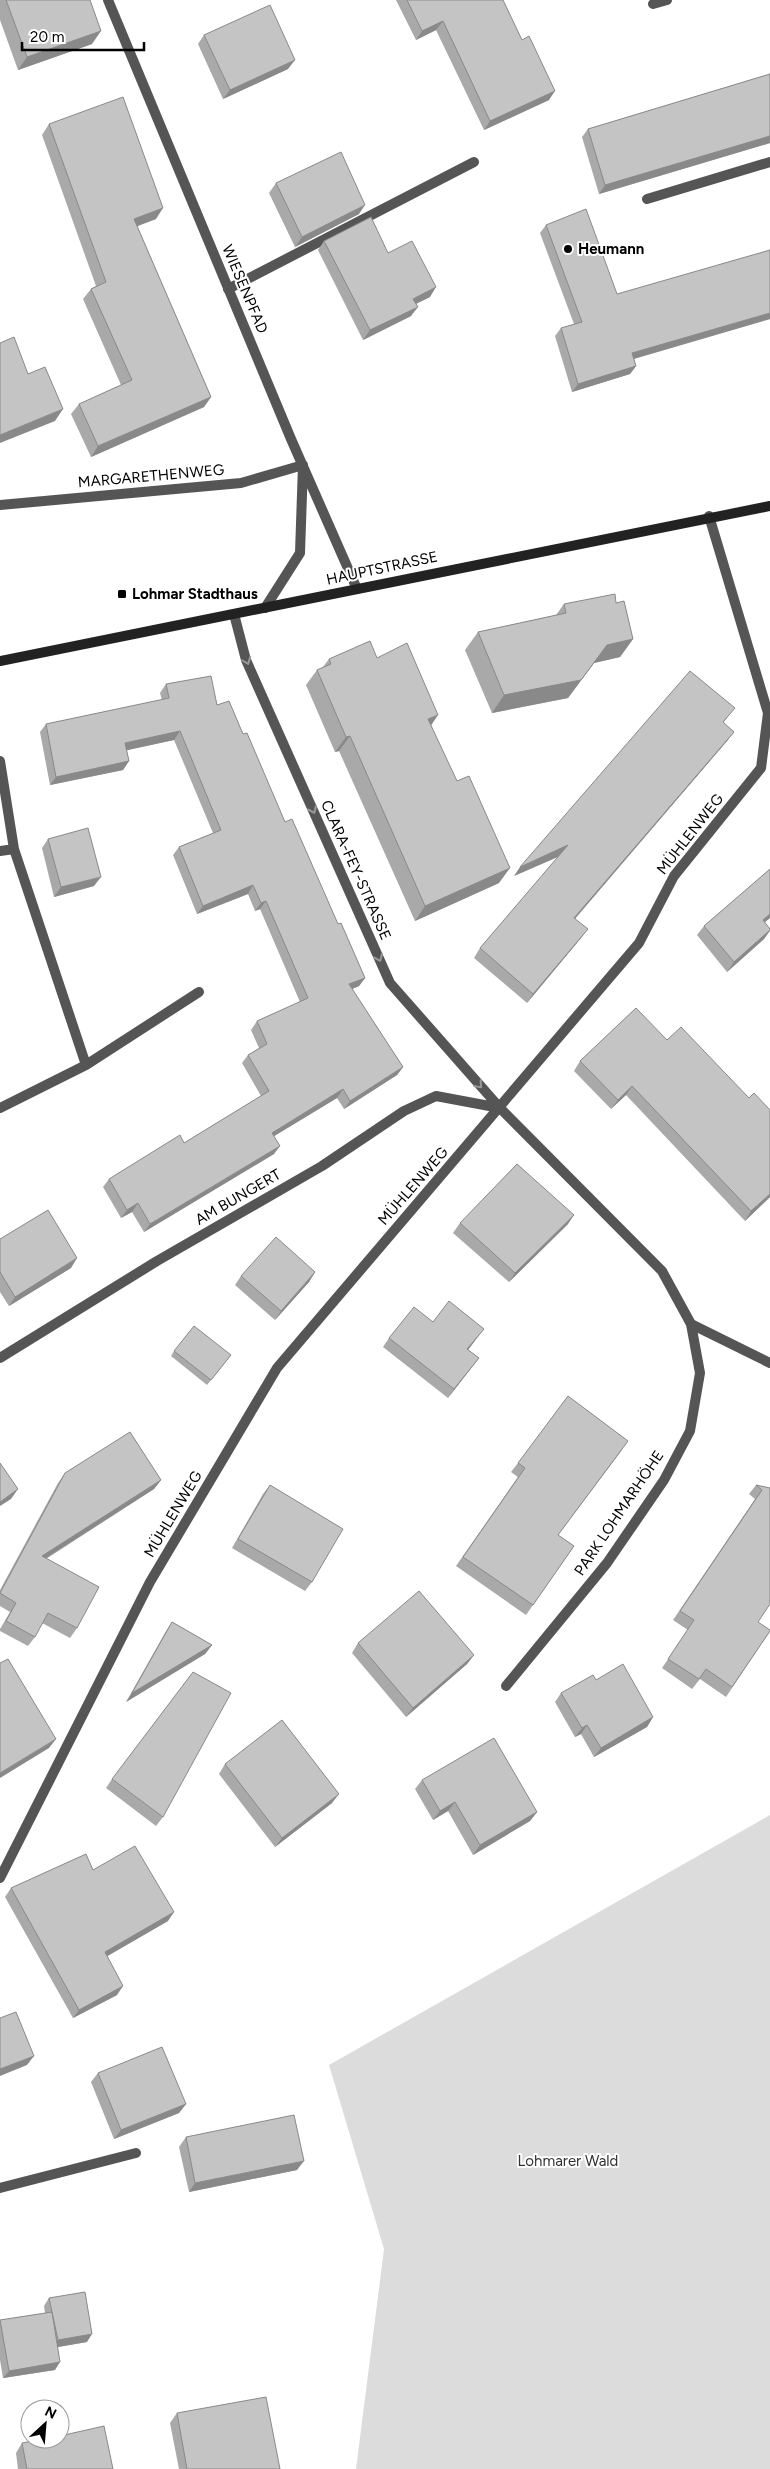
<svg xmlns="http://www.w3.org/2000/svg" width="770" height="2469" viewBox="0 0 770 2469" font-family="Figtree,sans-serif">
  <rect width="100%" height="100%" fill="#fff"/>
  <path fill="#dcdcdc" d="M770,1815V2469H356L384,2249L329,2065Z"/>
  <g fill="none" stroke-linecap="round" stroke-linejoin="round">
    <path stroke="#555" stroke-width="10" d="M653,4L667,0
      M647,199L770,162
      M228,289L474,162
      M0,761L14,849L86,1065L0,1108
      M0,851L14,849
      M86,1065L199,992
      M691,1324L770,1363
      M0,2188L136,2153"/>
    <path stroke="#555" stroke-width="10" d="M108,0L291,439L357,589
      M0,505L241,483L303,465L300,553L265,608
      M234,614L246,660L390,983L500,1108L662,1271L691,1324L700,1373L690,1431L664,1480L607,1563L506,1686
      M0,1358L157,1261L322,1166L404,1111L436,1096L500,1108
      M0,1878L150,1582L277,1368L639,943L674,876L761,768L768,713L709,516"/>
    <path stroke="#222" stroke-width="10" d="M0,661L770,506"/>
  </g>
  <path fill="#a9a9a9" d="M0,0H90L92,44L18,70L0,20Z
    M396,0H503L549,100L484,130L436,30L416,40Z
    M204,35L288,69L223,99L198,44Z
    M770,74V143L599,194L582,137L588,129Z
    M49,124L156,219L137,226L211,397L204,407L91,457L71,414L79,404L121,385L83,299L91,289L96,286L42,135Z
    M276,183L359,214L295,247L269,193Z
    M546,225L617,294L770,319L634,359L636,366L630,374L572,392L555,336L561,328L574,324L540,233Z
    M324,241L388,253L430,297L416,304L411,316L363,340L318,250Z
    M616,603L633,639L620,657L594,663L568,698L492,713L465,650L478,632L556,615L564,604Z
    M377,658L431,726L499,883L415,921L339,751L335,752L306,685L317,670L323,667L329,659Z
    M166,684L217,705L243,734L285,822L365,978L359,986L352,989L403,1067L397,1075L344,1109L337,1098L274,1136V1154L144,1232L132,1212L121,1218L103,1187L109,1179L184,1143L261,1096L242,1063L248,1055L259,1048L251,1030L257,1021L300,1002L260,909L255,911L248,894L197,914L173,855L179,847L213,833L174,740L126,750L129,761L123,770L50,785L40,732L46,724L162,700L160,693Z
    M728,717L723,723L734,732L727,741L575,918L581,938L527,1003L474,958L480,948L560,856L514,876Z
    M48,839L94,886L54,897L42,848Z
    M770,869V918L765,922L770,931L764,939L727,972L697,935L704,926Z
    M636,1008L770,1197L745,1221L626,1095L611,1109L574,1071L580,1061Z
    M460,1223L568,1224L509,1282L453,1233Z
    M0,1239L71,1268L9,1306L0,1292Z
    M315,1272L309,1282L275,1320L235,1285L241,1276Z
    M433,1322L477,1338L468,1350L479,1358L448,1398L383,1347L389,1338Z
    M174,1351L231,1355L207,1385L171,1356Z
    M622,1450L558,1535L574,1546L526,1615L456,1566L518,1477L511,1472L518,1463Z
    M65,1473L161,1480L154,1489L46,1559L77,1628L70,1638L42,1623L35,1637L28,1646L0,1631V1629L10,1612L0,1606V1590L58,1483Z
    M270,1485L312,1582L305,1591L232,1548L263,1494Z
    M756,1485L770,1488L758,1622L770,1631L726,1697L700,1679L692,1689L662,1668L688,1630L673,1620L755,1499L749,1494Z
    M172,1622L212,1645L205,1654L126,1702L166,1631Z
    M358,1643L474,1655L467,1664L406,1717L352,1653Z
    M596,1680L653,1717L647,1727L594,1757L581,1734L575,1737L555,1702L561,1693Z
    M225,1764L332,1803L275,1847L219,1774Z
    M112,1779L163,1817L156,1826L106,1788Z
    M422,1780L537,1812L530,1821L473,1855L448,1811L433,1820L415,1789Z
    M93,1870L168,1921L107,1956L117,1995L73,2018L5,1897L11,1888Z
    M98,2073L186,2104L179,2113L114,2139L91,2082Z
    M186,2137L297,2170L189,2192L179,2147Z
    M49,2298L87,2342L58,2347L55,2370L3,2378L0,2360V2320L45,2313L44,2306Z
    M177,2413L280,2469H179L170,2423Z
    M22,2443L113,2469H18L16,2453Z"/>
  <path fill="#898989" d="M443,21L436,30L416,40L422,31Z
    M101,31L92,44L18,70L27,57Z
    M295,60L288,69L223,99L230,90Z
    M555,91L549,100L484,130L490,121Z
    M770,136V143L599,194L605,185Z
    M365,205L359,214L295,247L302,237Z
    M163,208L156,219L127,230L134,219Z
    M436,287L430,297L407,308L413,299Z
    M418,307L411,316L363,340L370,330Z
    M770,313V319L626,361L632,353Z
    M636,366L630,374L572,392L578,384Z
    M211,397L204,407L91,457L98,446Z
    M63,409L55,421L0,443V435Z
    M633,639L620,657L594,663L568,698L492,713L504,695L607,645Z
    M438,715L428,730V719Z
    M180,731L174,740L119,752L125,743Z
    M734,732L727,741L568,927L574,918Z
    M350,736L339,751L335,752L346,737Z
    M129,761L123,770L50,785L56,777Z
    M568,845L562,855L514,876L520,867Z
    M510,868L499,883L415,921L425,906Z
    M101,877L94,886L54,897L61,887Z
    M253,885L248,894L197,914L203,906Z
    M266,901L260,909L255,911L261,903Z
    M770,914V918L756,929L763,920Z
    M588,929L581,938L527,1003L533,994Z
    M770,930L764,939L727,972L734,962Z
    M365,978L359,986L343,993L349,984Z
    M403,1067L397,1075L344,1109L350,1101Z
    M632,1086L626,1095L611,1109L618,1100Z
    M343,1089L337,1098L266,1141L272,1133Z
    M280,1146L274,1154L144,1232L150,1224Z
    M770,1194V1197L745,1221L751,1211Z
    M138,1203L132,1212L121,1218L127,1210Z
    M574,1215L568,1224L509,1282L515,1273Z
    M77,1258L71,1268L9,1306L15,1297Z
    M315,1272L309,1282L275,1320L281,1311Z
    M484,1329L477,1338L461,1359L467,1349Z
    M479,1358L472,1367L448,1398L454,1389Z
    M161,1480L154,1489L35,1565L42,1556Z
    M18,1489L11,1499L0,1506V1502Z
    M212,1645L205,1654L126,1702L132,1693Z
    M474,1655L467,1664L406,1717L413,1708Z
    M653,1717L647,1727L594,1757L601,1748Z
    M587,1725L581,1734L575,1737L582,1728Z
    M56,1739L49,1748L0,1778V1773Z
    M339,1794L332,1803L275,1847L282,1838Z
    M455,1802L448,1811L433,1820L440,1811Z
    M537,1812L530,1821L473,1855L480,1845Z
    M174,1912L168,1921L99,1961L105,1952Z
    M123,1986L117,1995L73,2018L79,2010Z
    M34,2056L27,2065L0,2076V2069Z
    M186,2104L179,2113L114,2139L121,2130Z
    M304,2161L297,2170L189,2192L195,2183Z
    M92,2334L87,2342L52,2348L58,2340Z
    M60,2362L55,2370L3,2378L9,2371Z"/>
  <path fill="#c4c4c4" stroke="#898989" d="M6,0H90L101,31L27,57Z
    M407,0H503L522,40L529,36L555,91L490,121L443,21L422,31Z
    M270,5L295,60L230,90L204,35Z
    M770,74V136L605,185L588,129Z
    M123,97L163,208L134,219L211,397L98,446L79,404L132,380L91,289L106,282L49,124Z
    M341,152L365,205L302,237L276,183Z
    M586,209L617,294L770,250V313L632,353L636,366L578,384L561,328L582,322L546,225Z
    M371,217L388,253L412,241L436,287L413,299L418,307L370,330L324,241Z
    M14,337L28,374L45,367L63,409L0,435V343Z
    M615,594L616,603L624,601L633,639L607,645L581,680L504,695L478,632L566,613L564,604Z
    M370,641L377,658L407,643L438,715L428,719L457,781L469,776L510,868L425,906L350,736L346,737L317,670L331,664L329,659Z
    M690,671L735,708L723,722L734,732L574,918L588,929L533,994L480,948L568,845L520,867Z
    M211,676L217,705L229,701L243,734L247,733L285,822L292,819L338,924L341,923L365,978L349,984L403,1067L350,1101L343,1089L272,1133L280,1146L150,1224L138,1203L127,1210L109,1179L180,1135L184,1143L269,1091L248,1055L267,1044L257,1021L308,998L266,901L261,903L253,885L203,906L179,847L221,830L180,731L125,743L129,761L56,777L46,724L169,698L166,684Z
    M88,828L101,877L61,887L48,839Z
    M770,869V914L763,920L770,929V930L734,962L704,926Z
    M636,1008L667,1040L681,1027L749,1098L754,1093L770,1110V1194L751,1211L632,1086L618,1100L580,1061Z
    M517,1164L574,1215L515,1273L460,1223Z
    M48,1210L77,1258L15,1297L0,1272V1239Z
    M276,1237L315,1272L281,1311L241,1276Z
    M449,1301L484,1329L467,1349L479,1358L454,1389L389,1338L414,1307L433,1322Z
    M194,1326L231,1355L211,1380L174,1351Z
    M568,1396L628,1441L558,1535L574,1546L533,1605L463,1557L525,1468L518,1463Z
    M130,1432L161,1480L42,1556L99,1587L77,1628L48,1613L35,1637L6,1621L16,1603L0,1593L65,1473Z
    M0,1463L18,1489L0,1502Z
    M270,1485L343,1529L312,1582L238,1539Z
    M756,1485L770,1488V1604L758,1622L770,1630V1631L732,1687L706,1669L699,1679L668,1659L694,1620L680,1611L762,1490Z
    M419,1591L474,1655L413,1708L358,1643Z
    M172,1622L212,1645L132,1693Z
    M8,1659L56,1739L0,1773V1663Z
    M623,1664L653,1717L601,1748L587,1725L582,1728L561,1693L593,1675L596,1680Z
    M193,1672L231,1693L163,1817L112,1779Z
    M282,1720L339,1794L282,1838L225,1764Z
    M494,1738L537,1812L480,1845L455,1802L440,1811L422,1780Z
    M135,1846L174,1912L105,1952L123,1986L79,2010L11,1888L86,1854L93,1870Z
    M16,2012L34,2056L0,2069V2018Z
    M162,2047L186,2104L121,2130L98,2073Z
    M294,2115L304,2161L195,2183L186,2137Z
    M85,2292L92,2334L58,2340L49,2298Z
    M52,2312L60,2362L9,2371L0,2320Z
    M266,2397L280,2469H187L177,2413Z
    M104,2426L113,2469H27L22,2443L43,2439H60V2436Z"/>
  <defs><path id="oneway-chevron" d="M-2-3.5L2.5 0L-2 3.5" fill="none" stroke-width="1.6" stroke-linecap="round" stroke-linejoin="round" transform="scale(1.25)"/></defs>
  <g stroke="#999">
    <use href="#oneway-chevron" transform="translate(247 661) rotate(69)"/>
    <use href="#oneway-chevron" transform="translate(313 810) rotate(66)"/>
    <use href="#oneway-chevron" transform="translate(379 958) rotate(66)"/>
    <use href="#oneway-chevron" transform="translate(479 1085) rotate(49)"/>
  </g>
  <g fill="#000" stroke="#fff" stroke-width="2">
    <circle cx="568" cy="249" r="5"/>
    <rect x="117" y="589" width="10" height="10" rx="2.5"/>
  </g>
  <g text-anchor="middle" stroke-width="4" stroke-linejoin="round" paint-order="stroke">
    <g font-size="15" font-weight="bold" fill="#000" stroke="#fff" text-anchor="start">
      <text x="578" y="254">Heumann</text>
      <text x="132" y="599">Lohmar Stadthaus</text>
    </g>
    <g font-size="15" fill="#000" stroke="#fff">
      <text transform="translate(245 289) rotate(67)" y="5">WIESENPFAD</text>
      <text transform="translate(151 476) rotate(-5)" y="5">MARGARETHENWEG</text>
      <text transform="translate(382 568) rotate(-12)" y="5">HAUPTSTRASSE</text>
      <text transform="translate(690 834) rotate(-52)" y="5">MÜHLENWEG</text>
      <text transform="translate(356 870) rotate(66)" y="5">CLARA-FEY-STRASSE</text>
      <text transform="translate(413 1186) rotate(-49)" y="5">MÜHLENWEG</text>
      <text transform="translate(238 1197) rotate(-30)" y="5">AM BUNGERT</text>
      <text transform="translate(619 1513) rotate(-56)" y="5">PARK LOHMARHÖHE</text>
      <text transform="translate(173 1514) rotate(-59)" y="5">MÜHLENWEG</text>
    </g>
    <g font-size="15" fill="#333" stroke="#fff">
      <text x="568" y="2166">Lohmarer Wald</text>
    </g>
  </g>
  <g transform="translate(45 2424) rotate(26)"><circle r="24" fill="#ffffff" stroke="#999999"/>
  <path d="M0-4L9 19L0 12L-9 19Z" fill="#000000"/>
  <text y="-8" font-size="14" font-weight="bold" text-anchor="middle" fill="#000000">N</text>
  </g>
  <path d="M22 42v8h122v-8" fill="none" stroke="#000000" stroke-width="2.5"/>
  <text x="30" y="42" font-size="15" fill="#000000" stroke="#ffffff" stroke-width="4" paint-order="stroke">20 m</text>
</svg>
